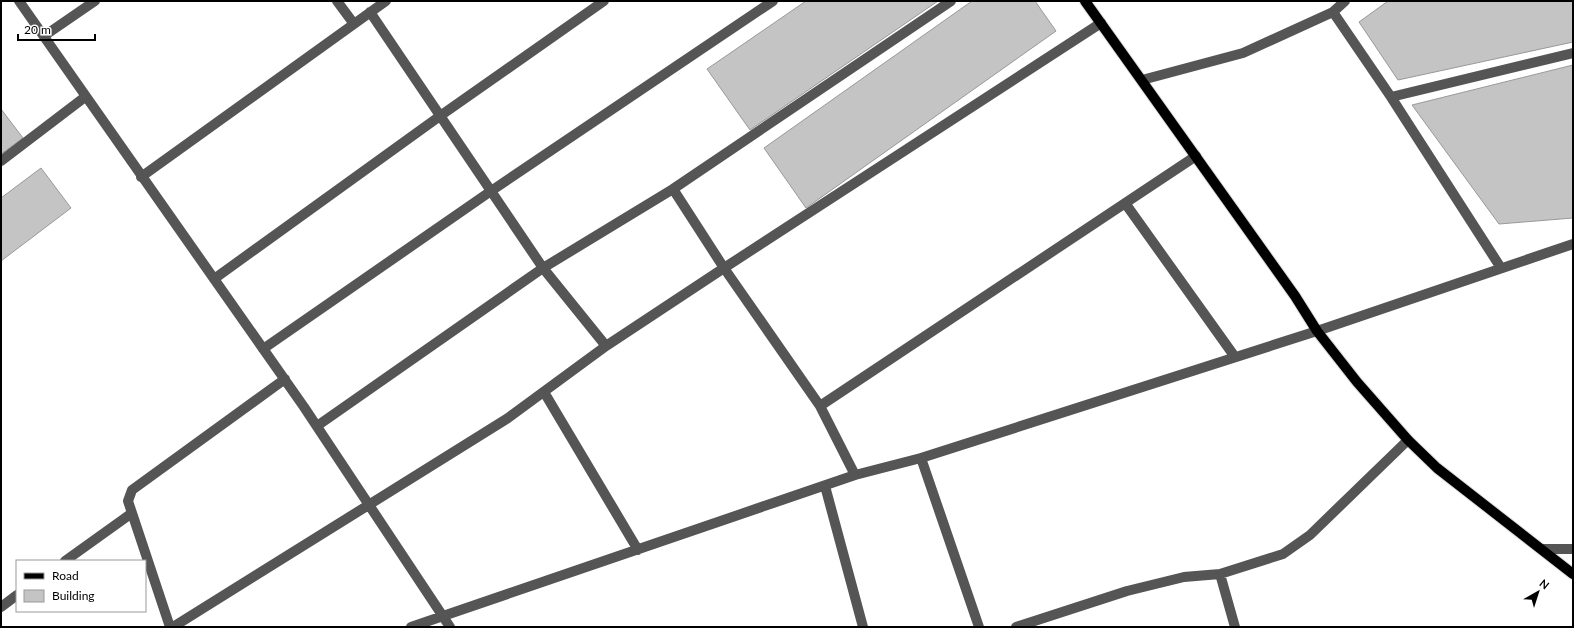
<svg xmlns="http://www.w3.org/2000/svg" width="1574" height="628" viewBox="0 0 1574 628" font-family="Lato,sans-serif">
  <rect width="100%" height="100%" fill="#fff"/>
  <path fill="#c4c4c4" stroke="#999" d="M806,1H938L750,130L707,69Z
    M972,1H1035L1056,31L806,208L764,148Z
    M1388,1H1573V42L1398,80L1359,22Z
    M1573,65V218L1499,224L1412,105Z
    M1,109L23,138L1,154Z
    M41,168L71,208L1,261V198Z"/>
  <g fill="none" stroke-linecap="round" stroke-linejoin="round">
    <defs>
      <path id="major" d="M1085,1L1295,296L1317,331L1357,382L1408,440L1437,468L1573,574"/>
    </defs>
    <use href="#major" stroke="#dbdbdb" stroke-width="12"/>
    <path stroke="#555" stroke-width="10" d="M19,1L304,407L450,627
      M337,1L354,24
      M370,12L543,268L606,346
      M1333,12L1391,97L1501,268
      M44,36L95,1
      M1142,80L1243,53L1333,12L1345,1
      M1391,97L1573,53
      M1,161L85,97
      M141,177L386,1
      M673,189L724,268L820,406L855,475
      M1125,203L1235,357
      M214,279L440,116L604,1
      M263,349L491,191L773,1
      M544,392L638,550
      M820,406L1196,156
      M317,426L543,268L673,189L951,1
      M921,458L979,627
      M825,486L863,627
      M1542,549H1573
      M65,561L132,513
      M1220,574L1235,627
      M1,607L17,595
      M170,627L128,501L132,490L285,379
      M173,627L508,418L606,346L724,268L1101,23
      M411,627L855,475L921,458L1317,331L1573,244
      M1016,627L1127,591L1184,577L1220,574L1283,554L1310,535L1408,440"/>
    <use href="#major" stroke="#000" stroke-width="10"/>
  </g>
  <rect width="1574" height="628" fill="none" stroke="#000000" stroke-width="4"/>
  <rect x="16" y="560" width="130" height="52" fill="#ffffff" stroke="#999999"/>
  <rect x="24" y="573" width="20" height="6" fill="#000000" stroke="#999999"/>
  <text x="52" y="580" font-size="12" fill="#000000">Road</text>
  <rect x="24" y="590" width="20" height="12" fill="#c4c4c4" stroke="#999999"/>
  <text x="52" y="600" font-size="12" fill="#000000">Building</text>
  <g transform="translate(1538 592) rotate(39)" stroke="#ffffff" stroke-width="3" paint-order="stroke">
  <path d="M0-3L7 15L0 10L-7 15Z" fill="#000000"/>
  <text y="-6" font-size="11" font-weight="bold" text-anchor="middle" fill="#000000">N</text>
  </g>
  <path d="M18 34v6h77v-6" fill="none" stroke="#000000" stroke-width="2"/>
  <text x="24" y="34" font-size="12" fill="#000000" stroke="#ffffff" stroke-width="3" paint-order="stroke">20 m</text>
</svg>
